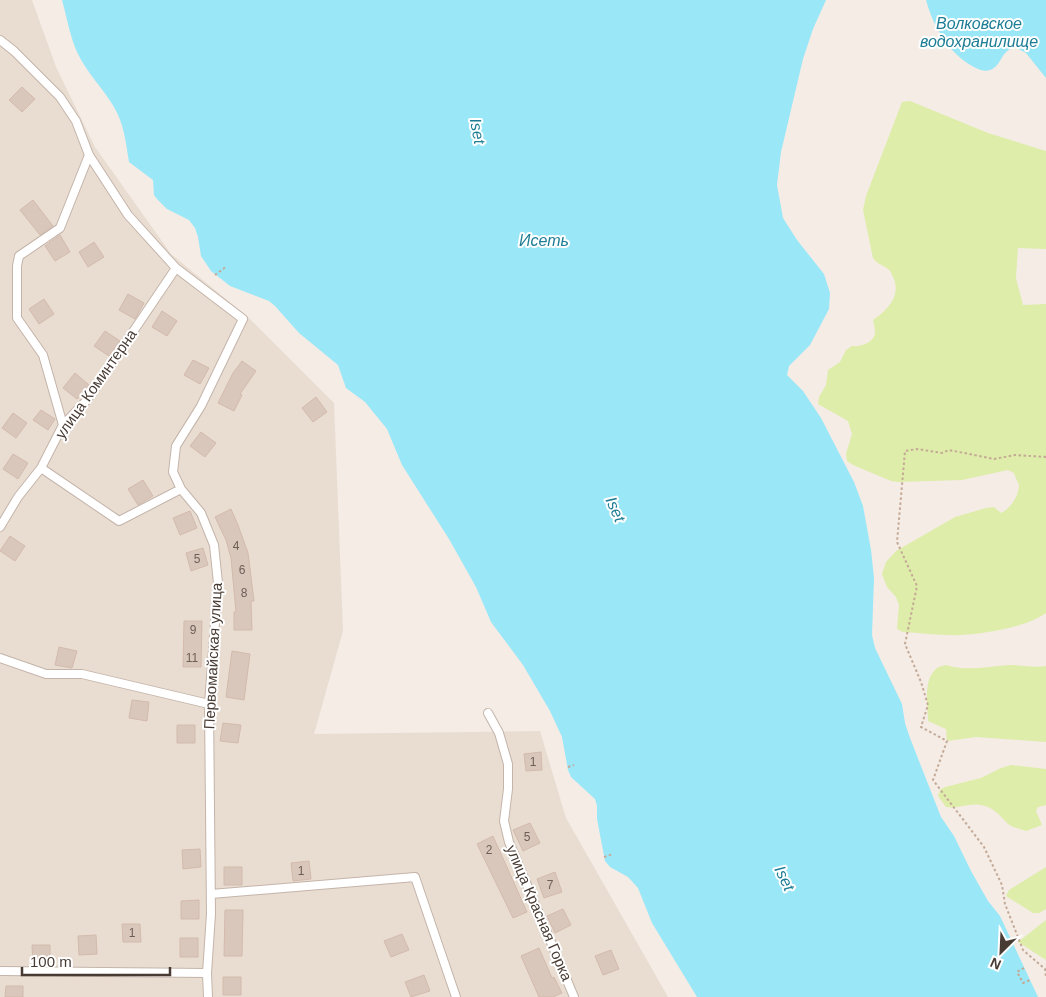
<svg xmlns="http://www.w3.org/2000/svg" width="1046" height="997" viewBox="0 0 1046 997" font-family="Arial,sans-serif">
  <rect width="100%" height="100%" fill="#f4ece5"/>
  <path fill="#e9ddd2" d="M0,0H32L56,67L95,147L171,254L249,318L334,403L343,631L314,734L540,731L566,818L668,997H0Z"/>
  <path fill="#deeda9" d="M910,101L988,133L1046,151V249L1018,248L1016,278L1023,305L1046,304V613C1027,627 985,634 961,635C942,636 922,633 903,632L897,629L899,605L896,597L887,587L882,574L886,562L896,551L955,517L986,508L994,507L1001,513C1010,509 1019,496 1019,485C1018,482 1015,477 1014,473L1008,470L962,480L898,482L891,481L853,465L847,461L846,454L852,434L848,421L818,404L819,397L826,385L828,370L840,362L846,350L852,346C860,347 874,343 875,333C875,329 874,324 873,320C887,311 902,295 893,277C892,275 890,270 889,270C883,264 879,266 873,258L863,210L866,196L902,102Z
    M946,665C966,672 989,666 1010,665C1022,665 1034,668 1046,666V742L976,737L947,741L946,729L928,721C928,707 923,681 935,670C937,667 942,666 946,665Z
    M1011,765L1046,769V805L1038,807L1036,811L1042,825L1026,831C1020,829 1011,827 1007,823C999,815 993,807 981,805C969,803 957,809 946,807L938,796L940,790L945,787L981,778L1001,768Z
    M1046,867V909L1039,913H1033L1006,896L1009,890Z
    M1046,920V960L1018,942Z"/>
  <path fill="#9ae7f8" d="M62,0H826L813,29L803,59L781,152L777,185L783,218L797,240L824,274L830,293L829,309L810,345L789,366L787,375L803,391L821,418L854,482L863,506L871,550L874,578L872,635L875,648L902,704L905,723L910,738L941,817L954,836L971,871L988,901L1000,916L1038,997H697L652,923L638,888L628,877L610,867L605,861L597,819V806L595,799L571,777L568,770L562,737L550,711L523,665L491,622L476,587L449,539L402,465L387,429L365,402L346,388L338,365L299,333L275,306L269,301L230,286L211,271L201,256L198,237L195,228L189,220L167,209L157,199L154,195L153,180L129,162C126,143 124,124 114,107C103,88 86,72 77,52C70,36 67,18 62,0Z
    M926,0H1046V78L1026,53L1015,47C1000,51 1002,66 990,70C983,72 978,69 972,66C948,52 933,26 926,0Z"/>
  <path fill="#dac7bc" stroke="#d3baac" d="M22,87L35,99L22,112L9,100Z
    M33,200L53,226L40,235L20,210Z
    M60,235L70,252L55,261L45,246Z
    M94,242L104,257L88,267L79,252Z
    M128,294L144,303L135,319L119,310Z
    M44,299L54,314L39,324L29,309Z
    M162,311L177,321L167,336L152,327Z
    M105,331L120,341L109,356L94,346Z
    M193,360L209,368L200,384L184,375Z
    M242,361L256,371L240,394L242,395L234,411L218,403L233,373Z
    M75,373L89,385L77,399L63,388Z
    M316,397L327,412L313,422L302,408Z
    M41,410L55,419L48,430L33,420Z
    M13,413L27,423L16,438L2,428Z
    M201,432L216,443L205,457L190,446Z
    M13,454L28,463L18,479L3,469Z
    M143,480L153,496L138,505L128,489Z
    M231,509L238,525L248,553L254,601H251L252,630H234V612H236L231,558L226,540L215,517Z
    M190,511L197,528L180,535L173,518Z
    M10,536L25,546L15,561L0,551Z
    M203,548L208,565L191,571L186,553Z
    M184,621H202L201,667H183Z
    M59,647L77,651L72,668L55,665Z
    M232,651L250,654L244,700L226,697Z
    M132,700L149,702L147,721L129,718Z
    M223,723L241,725L238,743L220,741Z
    M177,725H195V743H177Z
    M541,752L542,770L526,771L524,754Z
    M530,823L540,843L523,851L513,830Z
    M493,836L527,912L513,918L477,844Z
    M200,849L201,867L183,869L182,850Z
    M309,861L311,879L293,881L291,863Z
    M224,867H242V885H224Z
    M555,872L562,892L544,898L537,879Z
    M199,900V919H181V901Z
    M563,909L571,925L555,933L547,916Z
    M225,910H243L242,956H224Z
    M122,924H140L141,942H123Z
    M402,934L409,950L391,957L384,941Z
    M96,935L97,954L79,955L78,936Z
    M180,938H198V957H180Z
    M32,945H50V963H33Z
    M539,948L552,978L554,977L562,993L553,997H539L521,956Z
    M611,950L619,969L603,975L595,956Z
    M424,975L430,991L411,997L405,982Z
    M223,977H241V995H223Z
    M6,986H23V997H5Z"/>
  <g fill="none" stroke-linecap="round" stroke-linejoin="round">
    <defs>
      <path id="minor" d="M0,40L14,51L60,97L76,121L89,155L128,215L176,268L243,319L201,406L176,446L173,472L181,489
        M63,425L43,355L17,318V266L19,256L60,228L89,155
        M41,468L119,521L181,489L201,513L214,545L218,583L209,704L211,914L207,973L208,997
        M0,527L18,497L41,468L63,425L87,400L176,268
        M0,658L46,674H82L209,704
        M488,713L499,733L508,764V789L504,821L509,842L574,997
        M211,894L415,877L456,997
        M0,971L207,973"/>
    </defs>
    <use href="#minor" stroke="#c4b4aa" stroke-width="10"/>
    <path stroke="#c4a996" stroke-width="2" stroke-dasharray="2.5 2.5" stroke-linecap="butt" d="M215,275L227,266
      M1046,457L1015,455L994,459L949,450L942,453L917,449L905,451L897,542L917,586L905,644L921,682L928,705L921,727L947,741L933,780L984,847L1002,885L1005,904L1023,950L1045,969L1046,977
      M568,767L574,765
      M604,857L613,854
      M1024,968L1017,972L1023,983L1030,980"/>
    <use href="#minor" stroke="#fff" stroke-width="8"/>
  </g>
  <g text-anchor="middle" stroke-width="4" stroke-linejoin="round" paint-order="stroke">
    <g font-size="12" fill="#6c5e56">
      <text x="236" y="550">4</text>
      <text x="197" y="563">5</text>
      <text x="242" y="574">6</text>
      <text x="244" y="597">8</text>
      <text x="193" y="634">9</text>
      <text x="192" y="662">11</text>
      <text x="533" y="766">1</text>
      <text x="527" y="841">5</text>
      <text x="489" y="854">2</text>
      <text x="301" y="875">1</text>
      <text x="550" y="889">7</text>
      <text x="132" y="937">1</text>
    </g>
    <g font-size="15" fill="#483b34" stroke="#fff">
      <text transform="translate(96 384) rotate(-55)" y="5">улица Коминтерна</text>
      <text transform="translate(213 656) rotate(-87)" y="5">Первомайская улица</text>
      <text transform="translate(539 913) rotate(67)" y="5">улица Красная Горка</text>
    </g>
    <g font-size="16" font-style="italic" fill="#1d7d94" stroke="#fff">
      <text x="979" y="29">Волковское<tspan x="979" dy="18">водохранилище</tspan></text>
      <text transform="translate(478 131) rotate(79)" y="6">Iset</text>
      <text x="544" y="246">Исеть</text>
      <text transform="translate(616 509) rotate(66)" y="6">Iset</text>
      <text transform="translate(785 878) rotate(64)" y="6">Iset</text>
    </g>
  </g>
  <g transform="translate(1001 952) rotate(204)" stroke="#ffffff" stroke-width="4" paint-order="stroke">
  <path d="M0-4L9 19L0 12L-9 19Z" fill="#483b34"/>
  <text y="-8" font-size="14" font-weight="bold" text-anchor="middle" fill="#483b34">N</text>
  </g>
  <path d="M22 967v8h148v-8" fill="none" stroke="#483b34" stroke-width="2.5"/>
  <text x="30" y="967" font-size="15" fill="#483b34" stroke="#ffffff" stroke-width="4" paint-order="stroke">100 m</text>
</svg>
